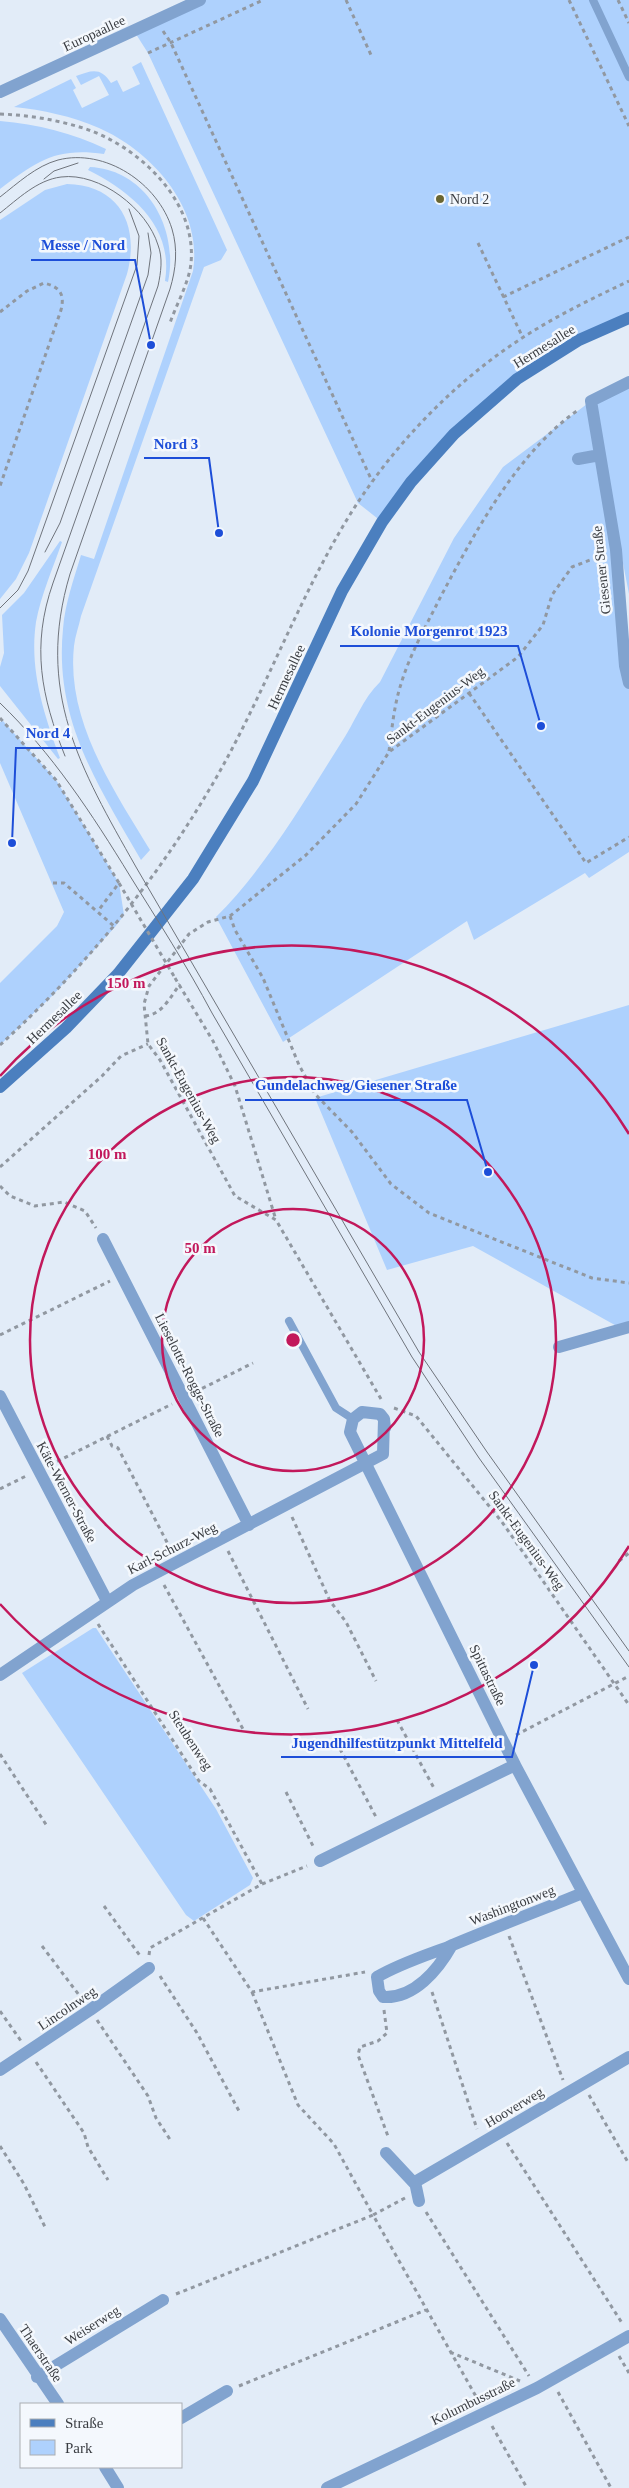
<svg xmlns="http://www.w3.org/2000/svg" width="629" height="2488" viewBox="0 0 629 2488" font-family="Georgia,serif">
  <rect width="100%" height="100%" fill="#e2ecf8"/>
  <path fill="#aed1fd" d="M200,0H629V318L517,379L454,434L382,522L358,503L148,53L134,31Z
    M141,62L227,250L221,260L204,267L81,616C79,626 75,636 74,646C66,720 113,789 150,850L141,860C98,785 54,720 63,629C65,603 74,579 81,555L94,559L193,271C203,209 153,152 99,128C71,116 43,110 14,107L71,79L76,88L73,90L82,108L109,95L99,76L81,85L76,76C92,70 101,67 111,83L117,80L123,92L140,84L132,67Z
    M0,121C38,124 72,133 106,149L104,154C56,147 37,161 0,189Z
    M90,167C148,170 179,230 168,282L165,281C174,227 132,192 88,170Z
    M67,184C120,185 140,226 127,274L29,553L16,579L0,599V220L45,190Z
    M629,383V594L596,424L629,683V852L589,878L585,873L474,940L467,921L283,1042L216,917C266,867 303,803 341,743C354,724 363,698 380,682L454,538L503,467L591,401Z
    M60,541L62,542C53,568 41,595 36,622C29,670 44,714 60,758L58,759L0,686V667L4,653L2,615L24,593Z
    M3,721L56,780L119,883L124,915L115,927L52,996L0,1045V983L57,926L64,912L0,763V722Z
    M629,1005V1327L622,1329L473,1246L387,1270L315,1098Z
    M93,1628H96L216,1809L253,1878L250,1885L194,1921L186,1915L22,1673Z"/>
  <g fill="none" stroke-linecap="round" stroke-linejoin="round">
    <path stroke="#9198a1" stroke-width="3" stroke-dasharray="4 4" stroke-linecap="butt" d="M346,0L371,55
      M569,0L629,126
      M618,0L629,23
      M163,31L171,43L372,481
      M148,53L263,0
      M0,114C29,115 58,120 86,129C139,147 197,201 191,263C189,283 176,305 170,323
      M478,243L523,338
      M503,297L629,237
      M0,312L27,291L44,283C60,287 65,294 61,310L0,486
      M469,693L586,863L629,837
      M0,718L56,780L119,883L98,911
      M389,751C392,729 394,705 401,684C410,654 426,626 440,598C475,532 517,453 578,410
      M53,883H64L115,927
      M230,916L235,930L263,978L299,1065L315,1094L352,1132L391,1184L429,1213L592,1278L629,1283
      M175,978L213,1041L235,1086L276,1220
      M145,1016C162,1015 171,996 180,984
      M0,1045C81,971 150,889 206,795C257,711 290,618 339,533C383,456 448,386 522,338C556,316 593,298 629,281
      M0,1167L102,1076L121,1056L148,1044
      M0,1186L10,1196L35,1206L64,1202L85,1211L96,1228
      M0,1335L110,1281
      M195,1392L253,1363
      M381,1399L276,1220L235,1196L160,1060L148,1044L144,1004L149,986L189,934L208,922L230,916L306,855L356,804L389,752L518,657L543,625L552,595L572,567L603,555
      M394,1408L416,1416L502,1522L629,1705
      M107,1436L112,1446L118,1448L171,1550
      M50,1465L172,1404
      M0,1489L26,1476
      M292,1517L330,1601L346,1622L376,1681
      M228,1551L308,1709
      M619,1561L629,1553
      M164,1585L244,1731
      M98,1624L199,1781L210,1789L262,1884
      M397,1720L435,1790
      M516,1735L629,1676
      M340,1749L376,1817
      M0,1754L47,1826
      M286,1792L314,1848
      M104,1906L141,1957
      M203,1918L252,1992L365,1972
      M509,1936L563,2080
      M42,1946L82,1999
      M149,1955L150,1948L262,1884L307,1866
      M160,1976L197,2033L239,2111
      M432,1992L477,2129
      M384,2010L387,2033L378,2041L360,2047L358,2055L389,2139
      M0,2011L21,2041
      M97,2020L148,2096L156,2118L171,2141
      M36,2062L84,2133L88,2147L108,2180
      M589,2095L629,2164
      M507,2143L622,2323
      M0,2146L24,2184L45,2227
      M405,2198L373,2215L478,2400
      M426,2212L529,2376
      M176,2294L373,2215L334,2144L298,2105L252,1992
      M450,2352L520,2381
      M619,2356L629,2373
      M239,2386L426,2310
      M558,2392L611,2488
      M492,2426L527,2488"/>
    <path stroke="#81a3cf" stroke-width="8" d="M593,0L629,77
      M289,1321L336,1408L353,1419"/>
    <path stroke="#81a3cf" stroke-width="12" d="M0,92L200,0
      M629,382L591,401L616,550L625,666L629,683
      M578,459L600,455
      M103,1239L249,1525
      M559,1347L629,1327
      M0,1396L107,1601
      M385,1428L384,1419L380,1414L362,1412L353,1419L350,1432L515,1765L629,1979
      M0,1675L133,1585L383,1454L384,1420
      M320,1861L515,1765
      M452,1945C438,1970 414,1999 383,1997L379,1991L377,1977C399,1964 424,1956 448,1947C493,1928 538,1911 583,1893
      M0,2070L90,2010L149,1968
      M386,2153L414,2183
      M419,2201L415,2182L629,2057
      M0,2319L58,2404
      M37,2377L163,2300
      M181,2418L227,2391
      M105,2467L118,2488
      M327,2488L537,2388L629,2336"/>
    <path stroke="#4b7fbf" stroke-width="12" d="M0,1087L66,1028L118,974L193,879L253,781L342,591L382,522L411,482L454,434L517,379L579,340L629,318"/>
    <path stroke="#6f747c" stroke-width="1" d="M44,179L54,171L78,163
      M0,197C18,183 36,166 58,160C105,148 158,183 172,229C178,249 176,269 170,289L70,574C35,691 80,768 136,867L419,1352L487,1452L629,1651
      M0,213C18,199 37,180 61,177C100,172 147,209 158,245C163,258 161,272 158,286L53,583C31,646 41,696 65,756
      M45,552L60,523L148,275L151,253L148,233
      M0,608L18,590L28,571L137,265L139,236L129,209
      M0,703C52,753 92,814 130,876C158,921 187,966 212,1013L412,1357L479,1458L629,1667"/>
    <path stroke="#9198a1" stroke-width="3" stroke-dasharray="4 4" stroke-linecap="butt" d="M119,883L175,978"/>
  </g>
  <g fill="none" stroke="#c2185b" stroke-width="2.5">
    <circle cx="293" cy="1340" r="131"/>
    <circle cx="293" cy="1340" r="263"/>
    <path d="M629 1546A394 394 0 0 1 0 1604M0 1076A394 394 0 0 1 629 1134"/>
  </g>
  <circle fill="#6a6632" stroke="#f4f8fd" stroke-width="2" cx="440" cy="199" r="5"/>
  <g text-anchor="middle" stroke-width="5" stroke-linejoin="round" paint-order="stroke">
    <g font-size="14" fill="#3a3d42" stroke="#f4f8fd">
      <text transform="translate(94 33) rotate(-25)" y="5">Europaallee</text>
      <text transform="translate(544 346) rotate(-32)" y="5">Hermesallee</text>
      <text transform="translate(601 570) rotate(-96)" y="5">Giesener Straße</text>
      <text transform="translate(286 677) rotate(-65)" y="5">Hermesallee</text>
      <text transform="translate(435 705) rotate(-37)" y="5">Sankt-Eugenius-Weg</text>
      <text transform="translate(54 1017) rotate(-44)" y="5">Hermesallee</text>
      <text transform="translate(189 1090) rotate(61)" y="5">Sankt-Eugenius-Weg</text>
      <text transform="translate(190 1375) rotate(63)" y="5">Lieselotte-Rogge-Straße</text>
      <text transform="translate(67 1492) rotate(62)" y="5">Käte-Werner-Straße</text>
      <text transform="translate(527 1540) rotate(54)" y="5">Sankt-Eugenius-Weg</text>
      <text transform="translate(172 1548) rotate(-27)" y="5">Karl-Schurz-Weg</text>
      <text transform="translate(488 1675) rotate(64)" y="5">Spittastraße</text>
      <text transform="translate(191 1740) rotate(57)" y="5">Steubenweg</text>
      <text transform="translate(512 1905) rotate(-21)" y="5">Washingtonweg</text>
      <text transform="translate(67 2008) rotate(-34)" y="5">Lincolnweg</text>
      <text transform="translate(514 2107) rotate(-31)" y="5">Hooverweg</text>
      <text transform="translate(92 2325) rotate(-32)" y="5">Weiserweg</text>
      <text transform="translate(41 2353) rotate(56)" y="5">Thaerstraße</text>
      <text transform="translate(473 2401) rotate(-26)" y="5">Kolumbusstraße</text>
    </g>
    <g font-size="14" fill="#3a3d42" stroke="#f4f8fd" text-anchor="start">
      <text x="450" y="204">Nord 2</text>
    </g>
  </g>
  <circle cx="293" cy="1340" r="8" fill="#c2185b" stroke="#f4f8fd" stroke-width="2.5"/>
  <g font-size="15" text-anchor="middle" font-weight="bold" fill="#c2185b" stroke="#f4f8fd" stroke-width="5" stroke-linejoin="round" paint-order="stroke">
    <text x="126" y="988">150 m</text>
    <text x="107" y="1159">100 m</text>
    <text x="200" y="1253">50 m</text>
  </g>
  <path fill="none" stroke="#1d4ed8" stroke-width="2" d="M151 345L135 260H31M219 533L209 458H144M541 726L518 646H340M12 843L16 748H81M488 1172L467 1100H245M534 1665L512 1757H281"/>
  <g fill="#1d4ed8" stroke="#f4f8fd" stroke-width="2">
    <circle cx="151" cy="345" r="5"/>
    <circle cx="219" cy="533" r="5"/>
    <circle cx="541" cy="726" r="5"/>
    <circle cx="12" cy="843" r="5"/>
    <circle cx="488" cy="1172" r="5"/>
    <circle cx="534" cy="1665" r="5"/>
  </g>
  <g font-size="15" text-anchor="middle" font-weight="bold" fill="#1d4ed8" stroke="#f4f8fd" stroke-width="5" stroke-linejoin="round" paint-order="stroke">
    <text x="83" y="250">Messe / Nord</text>
    <text x="176" y="449">Nord 3</text>
    <text x="429" y="636">Kolonie Morgenrot 1923</text>
    <text x="48" y="738">Nord 4</text>
    <text x="356" y="1090">Gundelachweg/Giesener Straße</text>
    <text x="397" y="1748">Jugendhilfestützpunkt Mittelfeld</text>
  </g>
  <rect x="20" y="2403" width="162" height="65" fill="#f4f8fd" stroke="#aaadb2"/>
  <rect x="30" y="2419" width="25" height="8" fill="#4b7fbf" stroke="#aaadb2"/>
  <text x="65" y="2428" font-size="15" fill="#3a3d42">Straße</text>
  <rect x="30" y="2440" width="25" height="15" fill="#aed1fd" stroke="#aaadb2"/>
  <text x="65" y="2453" font-size="15" fill="#3a3d42">Park</text>
</svg>
